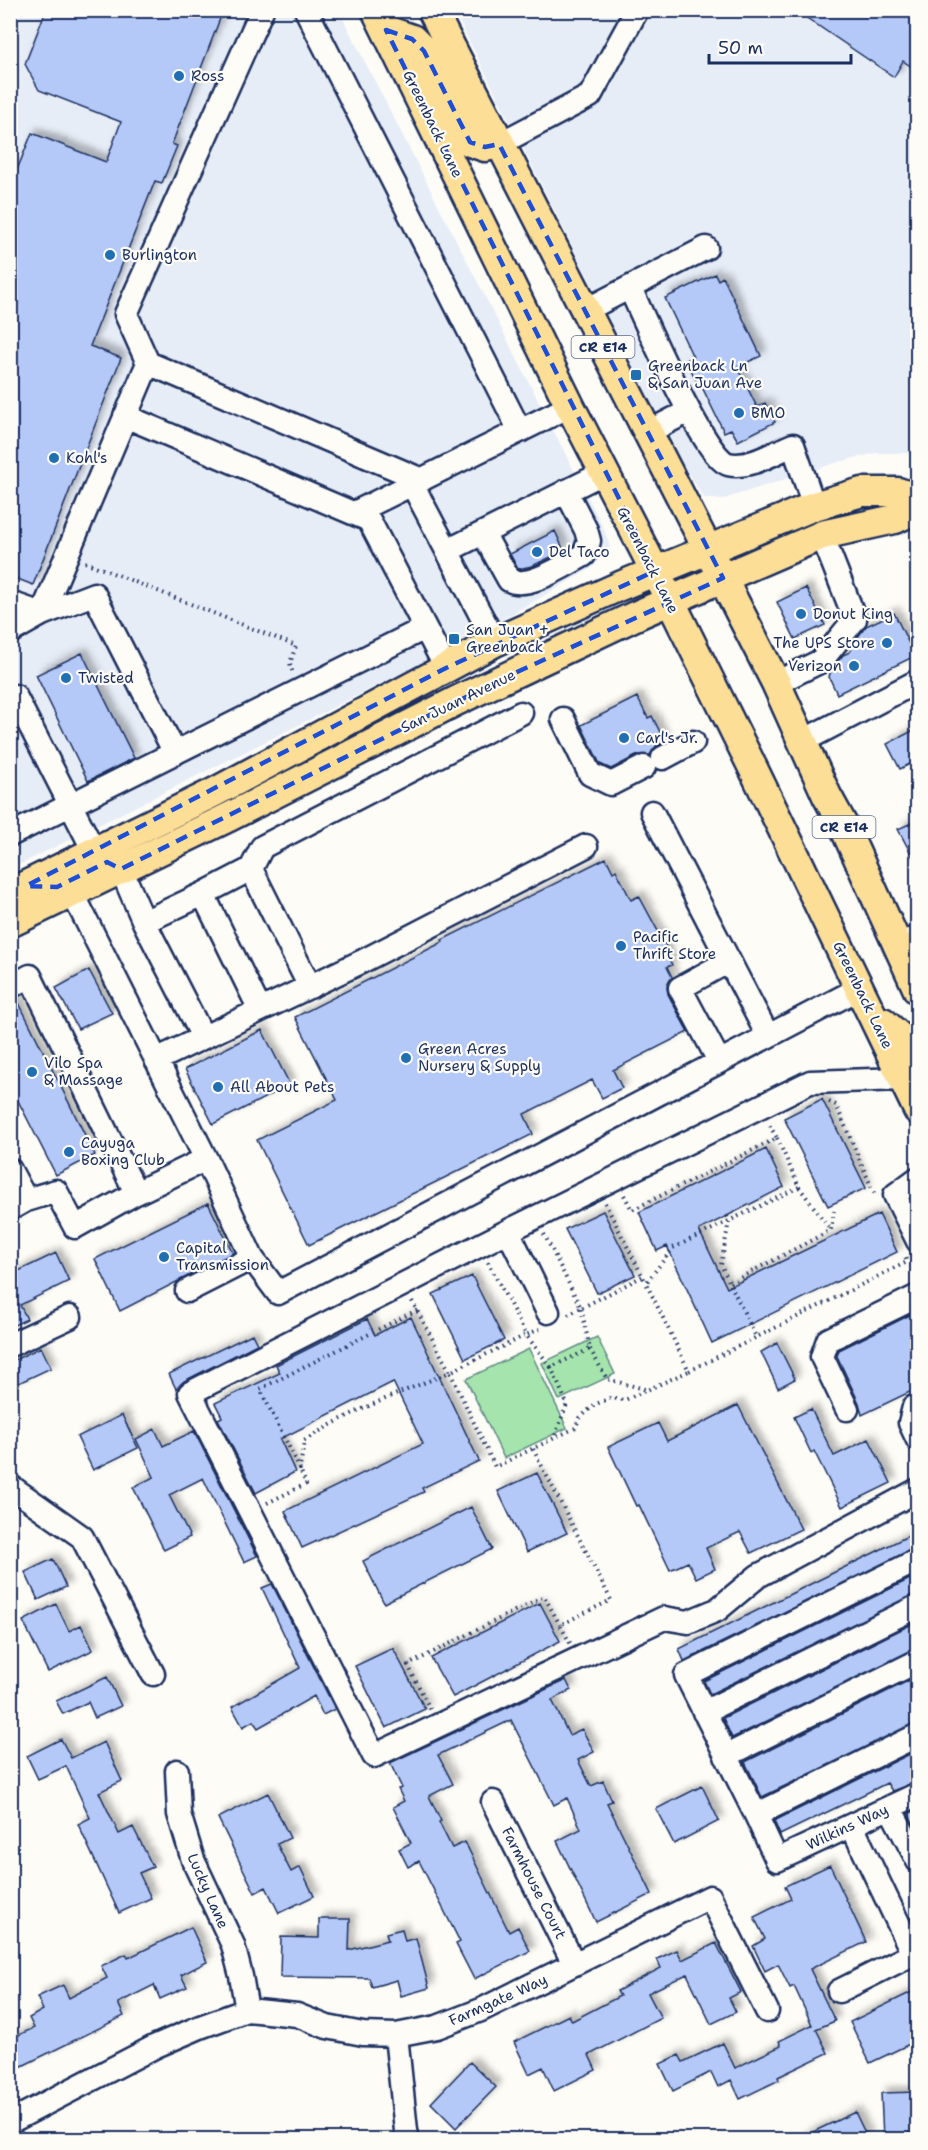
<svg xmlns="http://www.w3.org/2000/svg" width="928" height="2150" viewBox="0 0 928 2150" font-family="'Shantell Sans',sans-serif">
  <defs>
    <filter id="shadow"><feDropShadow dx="5.5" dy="-5.5" stdDeviation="3" flood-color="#0004"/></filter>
  </defs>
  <rect width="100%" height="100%" fill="#fdfcf7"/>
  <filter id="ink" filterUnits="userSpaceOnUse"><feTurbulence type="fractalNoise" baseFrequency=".0167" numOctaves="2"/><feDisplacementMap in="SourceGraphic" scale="12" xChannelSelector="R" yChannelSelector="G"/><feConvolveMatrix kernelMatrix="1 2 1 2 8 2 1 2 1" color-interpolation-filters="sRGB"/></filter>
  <g filter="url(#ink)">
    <path fill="#e7edf7" d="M11,11H339L604,529L610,547L592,568L458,645L11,869Z
      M454,11H917V453H876L835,463L721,500L704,498L681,462Z"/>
    <path fill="#a5e4ac" stroke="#608a85" stroke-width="1.5" d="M597,1337L615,1374L559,1400L542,1363Z
      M529,1349L567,1428L504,1458L466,1379Z"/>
    <path fill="#b4c9f8" stroke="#1b2f5e" stroke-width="1.5" filter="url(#shadow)" d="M46,10H208L221,16L172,144L177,146L162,183L155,181L90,346L121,358L33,585L10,576V187L32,133L106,162L121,122L39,90L25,64Z
      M795,10H918V71L903,61L894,77Z
      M715,274L718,280L723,277L761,356L737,367L757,407L765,403L775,422L738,441L731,429L724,432L701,385L699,386L686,360L693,357L665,298Z
      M555,531L564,551L532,566L518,569L510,554Z
      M806,588L825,625L795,639L777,602Z
      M894,613L915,656L837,694L829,677L831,670L843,655L850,652L854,642L866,626Z
      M82,653L134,758L88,781L36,675Z
      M637,697L648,718L652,716L665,742L656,746L650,755H638L611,769L600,764L581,725Z
      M918,728V760L900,769L887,744Z
      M918,820V867L898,829Z
      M606,858L613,872L616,870L631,900L639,896L666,946L664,947L672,965L667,967L672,977L667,987L668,994L688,1032L613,1070L622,1088L602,1098L592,1080L524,1114L533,1134L309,1245L257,1140L337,1100L295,1017L443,942L442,940Z
      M89,970L112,1013L78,1029L56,988Z
      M17,999L95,1155L56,1175L10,1085V1000Z
      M262,1030L290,1085L213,1124L185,1069Z
      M822,1099L866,1188L828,1206L784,1118Z
      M766,1149L784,1187L699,1230L727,1288L879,1214L897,1252L712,1343L667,1246L657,1251L639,1212Z
      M208,1203L233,1253L120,1311L95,1259Z
      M603,1211L635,1275L597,1293L565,1229Z
      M56,1253L69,1281L20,1305L27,1319L10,1327V1275Z
      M472,1276L504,1340L465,1359L433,1294Z
      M918,1311V1388L862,1415L859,1403L837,1356L839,1350Z
      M411,1317L479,1461L422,1488L424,1492L302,1548L285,1511L423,1444L393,1382L280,1439L295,1472L256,1493L218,1419L222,1417L215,1403L280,1373L276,1365L367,1319L375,1335Z
      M252,1334L257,1344L184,1381L176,1389L169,1374Z
      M777,1343L795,1379L778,1388L761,1352Z
      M41,1347L51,1368L10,1387V1362Z
      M738,1405L801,1529L751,1553L740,1532L706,1548L715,1569L696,1578L688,1562L670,1570L639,1505L636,1506L608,1447L658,1423L667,1441Z
      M811,1409L834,1456L869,1439L891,1483L842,1507L814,1451L811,1453L794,1417Z
      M122,1415L138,1448L93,1470L77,1437Z
      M155,1429L163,1446L194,1431L257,1556L244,1562L203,1478L169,1495L190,1537L164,1550L133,1487L154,1477L136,1439Z
      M537,1473L567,1533L527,1552L498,1491Z
      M471,1507L492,1549L384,1603L363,1561Z
      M918,1531V1547L684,1661L679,1649Z
      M53,1559L66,1587L38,1600L25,1572Z
      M918,1575V1593L710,1694L704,1681Z
      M272,1584L335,1709L323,1715L314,1696L258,1728L253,1721L243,1727L232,1707L300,1668L262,1588Z
      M540,1603L560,1641L453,1697L431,1658Z
      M56,1604L69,1631L81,1625L93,1650L48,1672L23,1621Z
      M918,1621V1648L732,1738L723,1718Z
      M393,1648L425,1709L386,1728L355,1666Z
      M918,1676V1722L762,1797L745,1762Z
      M107,1677L121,1706L95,1718L88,1702L63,1714L56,1701Z
      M566,1680L571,1690L552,1700L569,1735L582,1729L594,1752L578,1760L591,1786L603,1781L612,1801L607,1803L652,1894L596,1922L557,1841L581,1829L567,1798L554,1805L511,1720L438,1755L453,1784L429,1796L441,1821L439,1822L452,1848L465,1842L509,1932L518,1927L530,1951L474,1979L456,1944L460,1942L419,1861L408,1867L399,1849L411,1843L393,1807L404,1801L398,1789L402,1788L390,1763Z
      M61,1739L71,1758L104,1742L122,1781L99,1792L119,1834L133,1827L153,1867L139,1873L151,1898L119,1913L78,1824L90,1818L66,1766L38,1779L27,1756Z
      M918,1750V1781L892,1791L887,1783L780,1835L774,1821Z
      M702,1786L719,1821L674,1844L656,1809Z
      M268,1793L290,1838L277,1844L291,1872L300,1867L314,1896L279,1913L266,1887L255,1893L218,1818Z
      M918,1809V1831L908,1814Z
      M830,1865L866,1942L810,1969L835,2021L816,2029L828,2053L778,2077L779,2080L740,2099L731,2080L718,2087L711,2072L673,2091L660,2064L679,2055L683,2062L723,2043L735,2068L781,2046L779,2041L812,2025L794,1986L790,1988L778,1964L765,1971L753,1946L765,1939L754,1917L791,1899L785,1886Z
      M319,1919H350L349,1950L388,1940L386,1933L402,1929L405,1941L416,1938L429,1988L401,1996L397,1980L372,1987L369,1978L280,1977L281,1937L319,1938Z
      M191,1927L207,1962L181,1975L187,1987L160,1999L154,1985L118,2003L124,2016L10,2072V2039L34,2028L29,2018L43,2010L37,1997L63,1985L69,1998L107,1978L101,1966L126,1954L128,1958Z
      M716,1943L741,1992L729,1998L736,2012L711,2024L687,1974L648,1993L661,2018L589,2055L596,2070L554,2091L543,2067L529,2074L514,2042L569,2015L572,2021L620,1996L617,1991L661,1968L657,1959L677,1950L682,1960Z
      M918,1989V2040L870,2063L850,2022Z
      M470,2062L496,2087L456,2128L431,2103Z
      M918,2092V2133H909V2139H883L881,2093Z
      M855,2112L868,2139H798Z"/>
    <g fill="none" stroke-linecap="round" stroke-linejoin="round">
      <defs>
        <path id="minor" d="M306,10L520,431
          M499,144L590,96L637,10
          M630,288C643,316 705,459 728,464C749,469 773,453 793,445L814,506
          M584,311L706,248
          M148,363L422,480
          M125,416L369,520L446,668
          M648,432L689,411
          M412,484L495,642
          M354,513L570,406
          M483,533L509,580C528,590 565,565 584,555L589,541L586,530L566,491
          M447,551L603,473
          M10,603L42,614L148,363L126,314L262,10
          M10,632L42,614L94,594L175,753
          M776,683L821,661L855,619L822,535
          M15,696L94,851
          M563,719L590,774L611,784L644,767
          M803,741L918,681
          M663,758L693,742
          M652,812L768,1036
          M10,835L425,628
          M121,869L144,922L203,894L260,1010
          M251,869L310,987
          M72,892L206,1159L252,1258L187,1291
          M203,894L251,869L262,847L521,713
          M144,922L203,1037
          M896,942L918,939
          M10,987L30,976L136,1193L206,1159
          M156,1060L361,962L586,846
          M719,1061L680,988L729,961
          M904,1079L810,1082L508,1231L190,1393L374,1756L664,1618L688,1622L717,1610L758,1576L918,1490
          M10,1170L26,1200L10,1209
          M918,1178L895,1195L918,1241
          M26,1200L56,1191L75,1227L136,1193
          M508,1231L548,1312
          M252,1258L278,1293L860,988
          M10,1345L70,1317
          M918,1406L914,1407L910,1423L918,1440
          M847,1409L822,1357L828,1340L918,1296
          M10,1486L82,1537L153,1674
          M918,1560L686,1675L756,1815L918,1735
          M704,1712L918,1606
          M726,1756L918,1661
          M177,1771L179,1814L193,1860L233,1945L241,1976L247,2010
          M493,1802L574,1964
          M890,1808L918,1861
          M756,1815L777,1860L918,1794
          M852,1826L913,1954L918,1956
          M839,1991L913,1954
          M396,2035L407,2140
          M10,2122L156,2046L200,2027L247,2010L297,2015L327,2027L363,2034L396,2035L437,2027L481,2010L710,1897L767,2011"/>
        <path id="major" d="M376,10L570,406L670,600L750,762L918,1110
          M432,10L776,683L827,796L844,827L918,990
          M386,30L412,39L424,51L470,142L485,147L499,144
          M10,893L215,792L495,642L620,586L814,506L862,492H898L918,499
          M10,923L229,817L456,701L637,615L822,535L895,519L918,508
          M883,1022L918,1053"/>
      </defs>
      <use href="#minor" stroke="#1b2f5e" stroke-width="27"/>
      <use href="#major" stroke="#1b2f5e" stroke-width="33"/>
      <path stroke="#1b2f5e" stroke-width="4" stroke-dasharray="1.5 4.5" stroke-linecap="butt" d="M85,562L296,646L290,663L293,674
        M829,1102L836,1105L874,1193
        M777,1138L799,1187L673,1248L646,1283L689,1371L907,1262L905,1257
        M799,1187L831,1230L834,1211
        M624,1195L632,1210L777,1138L768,1123
        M605,1203L646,1283
        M727,1216L729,1221L721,1265L756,1337
        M544,1234L581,1308L643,1276
        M488,1262L526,1335L540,1329
        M730,1283L831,1230
        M412,1301L450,1372L526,1335L551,1367L590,1349L581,1308
        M417,1310L260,1389L300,1469L304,1441C349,1411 401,1393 450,1372L495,1467L575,1428L580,1418L594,1405L610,1398L625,1400L689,1371
        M568,1315L581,1308
        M590,1349L607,1379L648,1390
        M551,1367L567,1404L554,1438
        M533,1449L611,1600L560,1625L570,1643
        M267,1503L306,1484L300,1469
        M430,1709L408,1665L544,1596L560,1625"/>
      <use href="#minor" stroke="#fdfcf7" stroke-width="22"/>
      <use href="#major" stroke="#fdde96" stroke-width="28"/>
    </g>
  </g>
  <path fill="none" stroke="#1d4ed8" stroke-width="4.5" stroke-dasharray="12 8" stroke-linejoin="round" d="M386,30L412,39L424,51L470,142L485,147L499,144L723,578L504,678L121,869L107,862L57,887L26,886L446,668L655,571Z"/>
  <g fill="#1f6fb2" stroke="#fdfcf7" stroke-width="2">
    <circle cx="179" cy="76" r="6"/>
    <circle cx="110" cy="255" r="6"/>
    <rect x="630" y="369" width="12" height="12" rx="3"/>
    <circle cx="739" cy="413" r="6"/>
    <circle cx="54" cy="458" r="6"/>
    <circle cx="537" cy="552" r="6"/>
    <circle cx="801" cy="614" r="6"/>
    <rect x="448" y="633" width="12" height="12" rx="3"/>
    <circle cx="887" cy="643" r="6"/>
    <circle cx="854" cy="666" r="6"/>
    <circle cx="66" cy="678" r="6"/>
    <circle cx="624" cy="738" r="6"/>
    <circle cx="621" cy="946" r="6"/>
    <circle cx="406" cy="1058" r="6"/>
    <circle cx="32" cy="1072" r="6"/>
    <circle cx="218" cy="1087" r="6"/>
    <circle cx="69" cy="1152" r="6"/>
    <circle cx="164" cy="1257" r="6"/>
  </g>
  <g text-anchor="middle" stroke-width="4.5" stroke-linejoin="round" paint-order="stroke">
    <g fill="#fdfcf7" stroke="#5f6c8c" stroke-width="1.5">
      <rect x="571.5" y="336" width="63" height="22" rx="4.5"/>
      <rect x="812.5" y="816" width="63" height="22" rx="4.5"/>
    </g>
    <g font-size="14" font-weight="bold" fill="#1b2f5e">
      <text x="603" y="352">CR E14</text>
      <text x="844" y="832">CR E14</text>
    </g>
    <g font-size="15" fill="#1b2f5e" stroke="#fdfcf7" text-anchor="start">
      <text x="191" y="81">Ross</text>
      <text x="122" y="260">Burlington</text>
      <text x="648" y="371">Greenback Ln<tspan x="648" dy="17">&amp; San Juan Ave</tspan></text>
      <text x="751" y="418">BMO</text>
      <text x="66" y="463">Kohl's</text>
      <text x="549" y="557">Del Taco</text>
      <text x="813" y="619">Donut King</text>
      <text x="466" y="635">San Juan +<tspan x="466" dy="17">Greenback</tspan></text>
      <text x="875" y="648" text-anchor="end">The UPS Store</text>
      <text x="842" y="671" text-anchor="end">Verizon</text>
      <text x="78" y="683">Twisted</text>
      <text x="636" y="743">Carl's Jr.</text>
      <text x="633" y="942">Pacific<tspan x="633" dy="17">Thrift Store</tspan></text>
      <text x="418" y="1054">Green Acres<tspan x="418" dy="17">Nursery &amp; Supply</tspan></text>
      <text x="44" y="1068">Vilo Spa<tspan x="44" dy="17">&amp; Massage</tspan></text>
      <text x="230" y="1092">All About Pets</text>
      <text x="81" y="1148">Cayuga<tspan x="81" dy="17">Boxing Club</tspan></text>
      <text x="176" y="1253">Capital<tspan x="176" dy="17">Transmission</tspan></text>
    </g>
    <g font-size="15" fill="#1b2f5e" stroke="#fdfcf7">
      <text transform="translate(433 124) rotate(64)" y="5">Greenback Lane</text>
      <text transform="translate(648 560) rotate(63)" y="5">Greenback Lane</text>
      <text transform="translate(458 701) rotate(-26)" y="5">San Juan Avenue</text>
      <text transform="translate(863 995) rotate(64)" y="5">Greenback Lane</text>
      <text transform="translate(847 1827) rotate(-25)" y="5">Wilkins Way</text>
      <text transform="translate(534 1883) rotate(63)" y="5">Farmhouse Court</text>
      <text transform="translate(208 1891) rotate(66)" y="5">Lucky Lane</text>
      <text transform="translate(498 2000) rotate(-24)" y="5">Farmgate Way</text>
    </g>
  </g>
  <rect width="928" height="2150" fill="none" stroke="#fdfcf7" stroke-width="36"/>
  <rect x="18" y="18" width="892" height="2114" fill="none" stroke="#1b2f5e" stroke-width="2" filter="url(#ink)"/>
  <path d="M709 54v9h142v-9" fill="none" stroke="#1b2f5e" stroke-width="3"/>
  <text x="718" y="54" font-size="18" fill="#1b2f5e" stroke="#fdfcf7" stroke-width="4.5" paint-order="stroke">50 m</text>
</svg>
